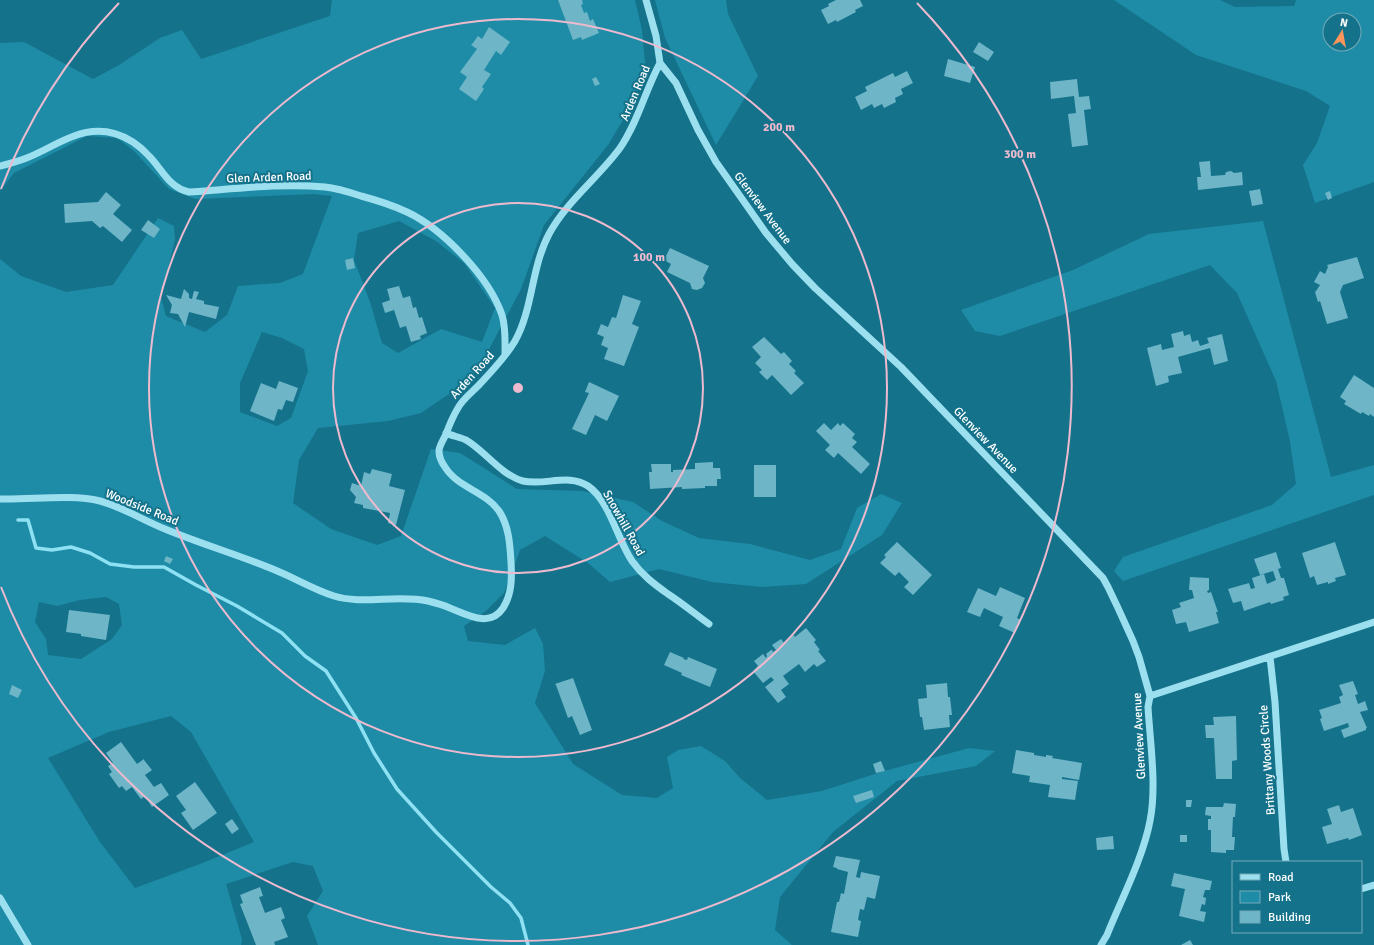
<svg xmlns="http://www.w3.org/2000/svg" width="1374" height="945" viewBox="0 0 1374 945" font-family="Signika,sans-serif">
  <rect width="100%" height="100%" fill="#14728b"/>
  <path fill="#1f8ca7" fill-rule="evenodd" d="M332,0H635L642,30L646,72L626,115L608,145L544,225L521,289L486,355L471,379L421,413L388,421L318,428L299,460L293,503L331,529L377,545L401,536L431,449L460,453L517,489L582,491L633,502L662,521L699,538L750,544L810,560L841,549L857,508L881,494L902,503L882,535L806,584L762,587L712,582L659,569L610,582L588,563L545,536L520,550L504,593L486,611L464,626L468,641L505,645L535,628L543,644L545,671L535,703L573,764L622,795L657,798L673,788L667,757L678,750L701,746L725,761L740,778L767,800L822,791L881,772L969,748L995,751L976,766L897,781L833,832L780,897L775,930L792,945H318L307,916L323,891L313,866L293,862L226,884L242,939L241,945H0V259L21,276L66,292L113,285L158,218L174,226L175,240L161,298L166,316L205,332L227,315L238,286L280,283L303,274L332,196L314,194L195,199L169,189L134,151L117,138L87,136L14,173L0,191V43L24,42L93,79L119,65L160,38L182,30L201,59L330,16ZM399,221L436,241L464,263L495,308L482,342L441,329L398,353L382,343L370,302L354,260L358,233ZM262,332L282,338L304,349L308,371L291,418L277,426L240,412V383ZM106,597L119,604L122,625L112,639L81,659L48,655L46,639L35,622L39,602L57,606L80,600ZM171,716L191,732L254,842L200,864L135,888L100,842L48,758L109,732Z
    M655,0H726L728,14L758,76L716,145L665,38Z
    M1114,0H1220L1235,7L1294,6L1296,0H1374V182L1315,203L1303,165L1317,143L1330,106L1306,91L1196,55ZM1330,20H1354V44H1330Z
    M1263,221L1331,477L1374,465V495L1123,581L1114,571L1123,557L1272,505L1296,484L1290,441L1276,381L1237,293L1210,265L1000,336L975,331L961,310L1073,270L1149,234Z"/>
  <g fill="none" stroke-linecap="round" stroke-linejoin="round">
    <path stroke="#8ee1f3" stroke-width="3.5" d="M18,520H28L36,548L52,550L71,547L90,553L110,564L134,567H164L196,585L237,606L282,633L305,656L326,671L356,718L374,753L397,789L436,832L491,887L510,903L521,918L528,945"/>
  </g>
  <path fill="#6db5c7" d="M558,0H582L583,4L581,5L584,13L587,12L590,21L593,19L599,33L582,40L581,37L573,40Z
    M836,0H860L863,6L855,10L856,12L837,22L836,20L828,24L821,10L829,6L828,4Z
    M489,27L510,42L501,55L496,51L484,70L491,74L482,87L484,89L476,101L459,89L467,77L460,72L477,49L471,45L473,43L478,36L482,39Z
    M979,42L994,52L988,61L973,52Z
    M948,59L975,67L970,83L944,76Z
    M907,71L913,83L901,89L903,94L895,98L896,102L884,108L882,104L874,108L872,104L861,110L855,97L867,91L865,87L893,73L895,77Z
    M596,77L600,84L595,86L592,79Z
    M1077,79L1079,97L1089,96L1091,109L1084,110L1088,145L1072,147L1068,114L1076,113L1074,96L1051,99L1050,82Z
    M1210,161L1211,176L1225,175L1226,172L1231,171L1234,173L1242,172L1243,185L1198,190L1197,177H1201L1199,162Z
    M1260,189L1263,204L1252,206L1249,191Z
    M1330,191L1332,198L1328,200L1325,193Z
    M106,192L121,205L113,214L132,230L122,242L103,226L100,228L92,221L65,223L64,204L98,202Z
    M148,220L160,229L154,238L141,230Z
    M670,248L709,266L703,278L705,283L702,288L697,290L692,289L690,283L667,272L671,264L664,260Z
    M1357,257L1364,278L1343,285L1340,292L1348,318L1327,324L1320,301L1318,302L1315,292L1316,291L1320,285L1314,282L1320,271L1325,274L1328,267L1327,265Z
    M353,258L355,268L347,270L345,260Z
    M399,286L403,298L410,296L413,308L416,307L419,318L422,317L427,333L420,336L421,339L411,342L406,326L400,328L394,310L385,313L382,303L390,300L387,289Z
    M184,289L189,294V298L192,299L194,291L199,292L196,299L204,301V304L219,307L216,319L189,312L185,327L178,314L170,313L172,305L166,295L181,299Z
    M623,295L641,301L632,324L639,327L624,366L604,359L608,348L601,345L604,337L597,334L601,324L608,327L612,317L616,318Z
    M1183,331L1184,336L1190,334L1192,342L1198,340L1200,346L1209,343L1207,338L1222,334L1228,361L1214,365L1210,348L1178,357L1182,373L1168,376L1169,382L1156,386L1147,348L1161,344L1162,350L1174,347L1171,334Z
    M764,337L781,354L784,352L792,361L789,364L796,371L794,373L804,383L791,395L772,375L767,380L759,372L762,370L755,363L761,357L752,347Z
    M1354,375L1374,388V417L1370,414L1369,416L1362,412L1361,414L1344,404L1346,401L1340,397Z
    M279,381L298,388L293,402L286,400L282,410L278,409L274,421L250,411L261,383L276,389Z
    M589,382L619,396L607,421L595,415L586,435L572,429L589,393L585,392Z
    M824,423L831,430L838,423L840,426L843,423L855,434L852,438L857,442L852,447L870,464L861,474L838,453L834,458L825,450L830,445L816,431Z
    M713,462V468H720L721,479H717V486H705V488L682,489V487L650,489L649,472H652L651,464H671V472H673V470L695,469V463Z
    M754,465H776V497H754Z
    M372,469L392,474L389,486L405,490L396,525L388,523L390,513L363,508V505L354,503L356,497L350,490L352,483L361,486L364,472L370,474Z
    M897,542L932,575L913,595L904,587L909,582L899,572L895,576L880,563L886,557L884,555Z
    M1335,542L1346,575L1335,578L1336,581L1328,584V582L1317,585L1314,576L1310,578L1302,553Z
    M1276,552L1281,568L1278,569L1281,578H1284L1289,595L1283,597L1284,600L1271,604L1270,602L1244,611L1241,601L1233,603L1228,589L1249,583L1251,589L1255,588L1252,578L1264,574L1267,584L1276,580L1273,571L1260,575L1254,559Z
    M166,556L173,559L170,564L164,561Z
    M1190,577L1209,578V590L1207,591L1208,593L1211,592L1218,612H1216L1219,623L1189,632L1186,622L1176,624L1172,610L1181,607L1179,603L1194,598L1192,590H1189Z
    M1000,587L1025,598L1017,618L1021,620L1015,633L999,626L1003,617L984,608L980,617L967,612L978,588L996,596Z
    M69,610L110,615L106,640L81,636V634L66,632Z
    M806,628L816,640L814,642L820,650L818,651L826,661L817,667L814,664L805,672L799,664L783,676L789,684L781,690L786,697L778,703L765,687L774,680L771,677L763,683L753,671L758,666L754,661L763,654L766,658L767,656L766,654L771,650H772L773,652L776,650L772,645L781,639L784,643L794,635L795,637Z
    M670,652L684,658L683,659L687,660L688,657L717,669L710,687L681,675L682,673L664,665Z
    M573,678L592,730L580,735L572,716L568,718L556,685L555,684Z
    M1353,681L1358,694L1355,695L1358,704L1365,701L1368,710L1360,712L1367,728H1366V730L1344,738L1341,730L1349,727L1348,723L1324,731L1320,719L1322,718L1319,710L1341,703L1339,697L1343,695L1339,685Z
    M947,683L948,697H950L952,715H949L950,727L924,730L922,717H920L918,699L927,698L926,685Z
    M12,685L22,690L18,698L9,694Z
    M1236,716L1237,760L1232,761V779H1216L1214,738H1206L1205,725H1214L1213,717Z
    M121,742L137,764L144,759V760L152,770L145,775L154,787L161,783L169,795L152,807L145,796L141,799L132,787L126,791L122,786L119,788L109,774L112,772L108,766L113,763L106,753Z
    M1016,750L1034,753V755L1046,757V755L1053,756L1052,758L1082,763L1079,780L1062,777V779L1078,781L1075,800L1048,797L1050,785L1029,782L1030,776L1012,773Z
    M881,761L885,771L876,773L873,764Z
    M195,782L217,813L193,830L181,813L186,810L176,796Z
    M872,790L874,797L856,803L853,796Z
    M1186,800H1192L1191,807H1186Z
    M1224,803L1236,804L1235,817H1233L1232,837H1235L1234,850H1226V853L1211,852V830H1208V819H1211V816L1205,815L1206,807H1223Z
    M1339,805L1341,812L1353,808L1362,835L1349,840L1348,838L1327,844L1322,827L1332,824L1327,809Z
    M232,819L239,829L232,834L225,824Z
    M1180,835H1187V842H1180Z
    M1113,836L1114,849L1097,850L1096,838Z
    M836,856L860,860L856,877L860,878L861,872L880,876L875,899L867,897L864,910L860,909L858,920L861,921L858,937L831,932L837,902H839L841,893L844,894L848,872L837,869V868L833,867Z
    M1174,873L1212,881L1210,890H1205L1203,897L1206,898L1205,905L1202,904L1200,911L1206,912L1204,922L1179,916L1185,889L1171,886Z
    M260,887L263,896L259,897L265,913L281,907L285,918L281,920L288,937L274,942L275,945H256L240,904L243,903L240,895Z
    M1190,940L1193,945H1181Z"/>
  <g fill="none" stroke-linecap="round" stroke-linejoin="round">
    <path stroke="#9ce0f0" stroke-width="7" d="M646,0L656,36L660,63L676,83L698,130L716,162L766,233L792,264L815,288L901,367L1103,578L1108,587L1118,608L1133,641L1139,657L1150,696L1148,707C1150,742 1157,786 1150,821C1143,858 1121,900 1107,935L1101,945
      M0,166C8,164 16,162 24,159C41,153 57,142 74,136C103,125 129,134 149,156C162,169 169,188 189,192C234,189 280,183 325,187C337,188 349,192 361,196C376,200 392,205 407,212C443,229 489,277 502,315C506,328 505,341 505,355
      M446,433C452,436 460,437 466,440C485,451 501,475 523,481C544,486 569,473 588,486C610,501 617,539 632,561C642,575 654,584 668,594C682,603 695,614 709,624
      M0,499C31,500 71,494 100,501C122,507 143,520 165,529C201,544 239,555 275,570C295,578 314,590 334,596C362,605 398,594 428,601C436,603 443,605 450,608C468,615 490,628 503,608C512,594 512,578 511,562C510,545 509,526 499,511C485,491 458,488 445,467C442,463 439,456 439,451C439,446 444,439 446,434C449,426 453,416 458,408C462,400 471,393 478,386C491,372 505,358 515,341C533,309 531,268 549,234C566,202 598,178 620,148C638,122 645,91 660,63
      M1270,657L1275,702L1284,849L1286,862
      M1150,696L1374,622
      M1361,889L1374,885
      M0,898L28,945"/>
  </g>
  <g fill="none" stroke="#edbace" stroke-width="2">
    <circle cx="518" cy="388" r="185"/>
    <circle cx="518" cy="388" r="369"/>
    <path d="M1 189A554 554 0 0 1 119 3M917 3A554 554 0 1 1 1 587"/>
  </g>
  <g text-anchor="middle" stroke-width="4" stroke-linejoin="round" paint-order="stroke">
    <g font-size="12" fill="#fff" stroke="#14728b">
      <text transform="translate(635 93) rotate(-67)" y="4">Arden Road</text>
      <text transform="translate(269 177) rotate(-2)" y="4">Glen Arden Road</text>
      <text transform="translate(763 208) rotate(53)" y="4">Glenview Avenue</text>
      <text transform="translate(472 375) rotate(-48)" y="4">Arden Road</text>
      <text transform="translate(986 440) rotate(46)" y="4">Glenview Avenue</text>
      <text transform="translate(142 507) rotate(22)" y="4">Woodside Road</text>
      <text transform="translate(624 523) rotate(61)" y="4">Snowhill Road</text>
      <text transform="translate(1139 736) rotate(-93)" y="4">Glenview Avenue</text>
      <text transform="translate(1267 760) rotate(-94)" y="4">Brittany Woods Circle</text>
    </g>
  </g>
  <circle cx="518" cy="388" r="6" fill="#edbace" stroke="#14728b" stroke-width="2"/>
  <g font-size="12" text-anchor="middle" font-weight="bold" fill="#edbace" stroke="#14728b" stroke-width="4" stroke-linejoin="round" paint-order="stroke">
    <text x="779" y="131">200 m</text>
    <text x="1020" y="158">300 m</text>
    <text x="649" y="261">100 m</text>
  </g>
  <rect x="1232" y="861" width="130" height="72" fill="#14728b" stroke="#72aab9"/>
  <rect x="1240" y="874" width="20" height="6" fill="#9ce0f0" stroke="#72aab9"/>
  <text x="1268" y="881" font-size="12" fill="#ffffff">Road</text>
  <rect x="1240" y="891" width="20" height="12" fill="#1f8ca7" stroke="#72aab9"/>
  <text x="1268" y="901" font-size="12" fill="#ffffff">Park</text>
  <rect x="1240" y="911" width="20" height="12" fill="#6db5c7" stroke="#72aab9"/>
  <text x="1268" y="921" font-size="12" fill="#ffffff">Building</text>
  <g transform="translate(1342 32) rotate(11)"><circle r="19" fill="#14728b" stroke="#72aab9"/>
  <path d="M0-3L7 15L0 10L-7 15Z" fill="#ff955b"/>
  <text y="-6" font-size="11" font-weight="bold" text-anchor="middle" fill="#ffffff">N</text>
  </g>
</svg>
